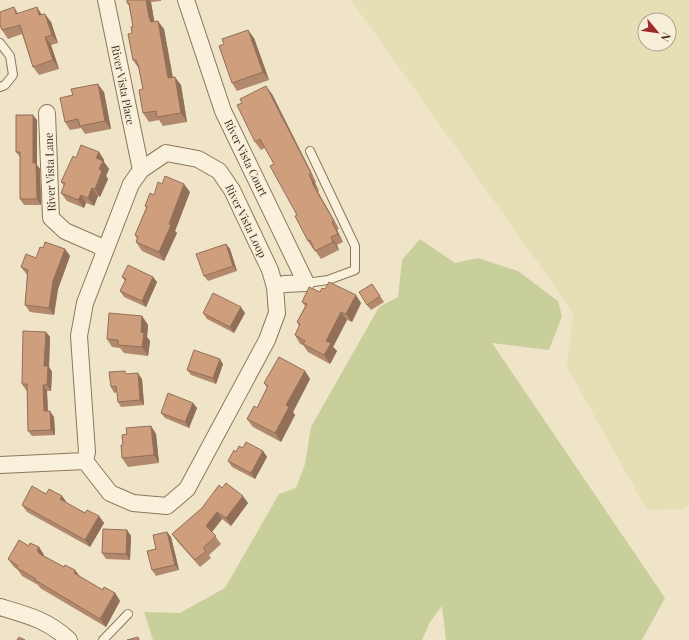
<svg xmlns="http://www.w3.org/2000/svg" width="689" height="640" viewBox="0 0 689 640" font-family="'Playfair Display',serif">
  <rect width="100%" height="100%" fill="#f0e4c8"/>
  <path fill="#e6deb5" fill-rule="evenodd" d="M351,0H689V506L680,509L647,510L567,367L573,312ZM645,20H669V44H645Z"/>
  <path fill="#c9cf9b" d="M420,239L455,263L478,258L518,271L558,301L562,316L549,350L492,343L665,598L642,640H446L442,606L430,622L422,640H153L144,612L180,613L225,588L279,494L296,488L305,464L311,427L379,307L398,297L402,260Z"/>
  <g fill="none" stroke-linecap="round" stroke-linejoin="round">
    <defs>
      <path id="service" d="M0,43L10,56L13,75L5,85L0,87
        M306,283L328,280L355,270V246L310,151
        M103,640L128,614"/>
      <path id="minor" d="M106,0L141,170
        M186,0L223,111L306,283L284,284L275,287
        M47,113L51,218L65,231L97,245L104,250
        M166,153L198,159L219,171L232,190L270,270L275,287L277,313L267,340L187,489L167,506L133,503L110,493L85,461L87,452L79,336L85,303L131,184L141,170Z
        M0,465L85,461
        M0,607C27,615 48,620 69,640"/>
    </defs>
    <use href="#service" stroke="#8d765c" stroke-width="10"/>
    <use href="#minor" stroke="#8d765c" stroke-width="18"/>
    <use href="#service" stroke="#faf1dc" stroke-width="8"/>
    <use href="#minor" stroke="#faf1dc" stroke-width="16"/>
  </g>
  <path fill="#b2896c" d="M127,0H161V1L151,2L154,22L164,29L173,77L181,85L187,122L163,126L159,120L149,122L143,113V89L139,69L133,60L132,33L133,27L129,6L127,3Z
    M14,7L18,13L42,15L51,22L58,43L51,45L59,69L39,75L33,67L22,34L8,39L2,30Z
    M254,38L269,80L237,91L232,83Z
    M104,92L111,129L85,134L81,128L70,130L65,122L73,95Z
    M272,94L316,182L315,183L319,191L318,192L339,229L337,230L343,242L337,245L339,250L321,259L314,249H313L308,241L297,215L274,164L265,148L261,150L255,142Z
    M37,120V165L40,169L41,205H24L20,199V157L16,152Z
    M99,152L104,160V162L109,169L106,176L108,179L100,197L98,196L94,206L86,203L84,208L67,201L61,193L64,186L61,182L76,158Z
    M190,192L175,231L177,233L164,261L142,251L136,242L137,239L135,235L146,208L145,206L154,195Z
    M226,244L230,249L237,271L208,281L204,276Z
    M65,249L70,256L58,289L54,315L30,312L25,305L27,275L21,267L36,258Z
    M122,277H153L157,282L146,307L124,297L120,291L125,281Z
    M372,284L384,302L371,310L367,305Z
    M320,292L361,303L352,322L347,320L333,347L337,351L330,364L308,352L303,345L300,344L295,335L299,326L297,322L305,306L302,302Z
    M203,313H245L234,333L207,319Z
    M142,316L148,325L147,337L150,341L148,356L124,353L120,348L112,347L107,339Z
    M46,332L50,337L49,367L52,372L51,391H47L48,411L54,417L55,435L32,436L28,431L27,390H26L22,384Z
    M223,364L216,384L191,375L187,370Z
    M305,371L310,379L293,412L295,415L281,442L253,427L247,419L257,408L267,388L264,383Z
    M127,374L142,379L144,405L121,407L118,402L117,392L114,393L111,387Z
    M193,403L197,408L189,428L165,418L161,413Z
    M151,426L156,434L159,463L128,467L122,458L123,445L127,434Z
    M243,448L263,451L267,457L255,479L232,467L228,461L236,452Z
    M222,488L248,503L231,526L222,519L212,532L221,544L209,555L211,558L200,567L177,541L172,534L202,508Z
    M46,494L62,496L67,503L85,513L99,516L104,523L90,547L27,512L22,505Z
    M127,530L131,536L130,560L106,559L102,553Z
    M167,532L171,537L179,570L156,576L152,570L156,549Z
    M29,546L39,547L44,555V556L64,567L75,570L80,577L103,590L115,593L120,601L106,627L40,588L38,585L22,576L18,570L14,567L8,559Z"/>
  <path fill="#916f58" d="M146,0H149L151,2L155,25L151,22L149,17Z
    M37,7L42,15H39Z
    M45,14L51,22L58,43L52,35Z
    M158,21L164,29L174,86L168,78Z
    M248,30L254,38L269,80L263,72Z
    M45,37L51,45L59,69L53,60Z
    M175,77L181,85L187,122L181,113Z
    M98,84L104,92L111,129L105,121Z
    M266,86L272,94L316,182L311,173Z
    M33,115L37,120V165L40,169L41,205L37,199L33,163Z
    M99,152L104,160V162L109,169L106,176L108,179L100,197L95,189L99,169L96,158Z
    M309,174L315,183L319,191L313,183Z
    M312,183L318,192L339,229L334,221Z
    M184,184L190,192L175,231L177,233L164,261L159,252Z
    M92,188L98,196L94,206L88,198Z
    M81,195L86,203L84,208L78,200Z
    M332,222L337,230L343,242L338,234Z
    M331,237L337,245L339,250L333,242Z
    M226,244L230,249L237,271L233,266Z
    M65,249L70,256L58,289L54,315L49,308L53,281Z
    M153,277L157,282L146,307L142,301Z
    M356,295L361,303L352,322L346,314Z
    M241,307L245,313L234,333L230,327Z
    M341,312L347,320L333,347L337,351L330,364L324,355L326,341Z
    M142,316L148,325L147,337L150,341L148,356L142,347L141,332Z
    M46,332L50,337L49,367L52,372L51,391L47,385L44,366Z
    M220,359L223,364L216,384L213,378Z
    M305,371L310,379L293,412L295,415L281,442L275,433L286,405Z
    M138,373L142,379L144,405L140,400Z
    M43,385L47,391L48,417L44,411Z
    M193,403L197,408L189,428L185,422Z
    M50,411L54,417L55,435L51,430Z
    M151,426L156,434L159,463L154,455Z
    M263,451L267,457L255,479L251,473Z
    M62,496L67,503L60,499Z
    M243,496L248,503L231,526L226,518Z
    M217,512L222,519L211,533L206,526Z
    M99,516L104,523L90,547L85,540Z
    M127,530L131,536L130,560L126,554Z
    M167,532L171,537L179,570L175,565Z
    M39,547L44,555L43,558L37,550Z
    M75,570L81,578L74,573Z
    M115,593L120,601L106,627L100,619Z"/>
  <path fill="#cf9f7d" stroke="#916f58" d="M127,0H146L149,17L151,22L158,21L168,78L175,77L181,113L157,117L156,111L143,113L139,90L143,89L138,64H137L136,60H133L128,34L132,33L131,27H133L129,3H127Z
    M14,7L16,14L37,7L39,15L45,14L52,35L45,37L53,60L33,67L20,25L2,30L0,25V12Z
    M248,30L263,72L232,83L219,46L224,44L222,39Z
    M98,84L105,121L80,126L78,119L65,122L60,98L73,95L71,89Z
    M266,86L311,173L309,174L313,183H312L334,221L332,222L338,234L331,237L333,242L315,251L310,240L308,241L295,216L297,215L270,166L274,164L260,139L255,142L237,105L242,103L240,99Z
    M16,115H33V163H36L37,199H20V152H16Z
    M81,145L99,152L96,158L103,161L99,169L102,171L95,189L92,188L88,198L81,195L78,200L61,193L65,183L61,182L73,156L76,158Z
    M165,176L184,184L169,224L171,225L159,252L136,242L138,237L135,235L147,207L145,206L150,193L154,195L158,182L162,184Z
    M45,242L65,249L53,281L49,308L25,305L28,270L21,267L26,254L36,258L40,247L43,248Z
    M226,244L233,266L204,276L196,254Z
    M128,265L153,277L142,301L120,291L126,279L122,277Z
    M329,282L356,295L346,314L341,312L326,341L331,343L324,355L303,344L305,341L295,335L300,324L297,322L307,304L302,302L309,287L320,292L322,288L325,289Z
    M372,284L380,296L367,305L359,292Z
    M213,293L241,307L230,327L203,313Z
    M109,313L142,316L141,332L144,333L142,347L118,345V340L107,339Z
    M23,331L46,332L44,366H48L47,385H43L44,411H50L51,430L28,431L27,384H22Z
    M194,350L220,359L213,378L187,370Z
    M279,357L305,371L286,405L289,407L275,433L247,419L254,406L257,408L268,386L264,383Z
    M125,371L126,374L138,373L140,400L118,402L116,386L111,387L109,372Z
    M168,393L193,403L185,422L161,413Z
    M151,426L154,455L122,458L121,445H123L122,435L127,434L126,428Z
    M246,442L263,451L251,473L228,461L234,450L236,452L239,446L243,448Z
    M226,483L243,496L226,518L217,512L206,526L216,536L203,548L206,551L195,560L172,534L202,508L219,485L222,488Z
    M32,486L46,494L49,489L62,496L60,499L85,513L87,510L99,516L85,540L22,505Z
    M103,529L127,530L126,554L102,553Z
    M167,532L175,565L152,570L147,551L156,549L153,535Z
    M19,540L29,546L30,543L39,547L37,550L40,554L64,567L65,565L75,570L74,573L103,590L104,587L115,593L100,619L35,580L36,579L17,568L18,566L8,559Z
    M19,637L25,640H17Z
    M138,637L139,640H127Z"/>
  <g text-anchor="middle" stroke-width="3" stroke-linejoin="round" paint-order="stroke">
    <g font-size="11" fill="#3d2e20" stroke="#f7eed8">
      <text transform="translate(123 85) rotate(79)" y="4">River Vista Place</text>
      <text transform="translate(246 158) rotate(64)" y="4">River Vista Court</text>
      <text transform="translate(50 172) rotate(-92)" y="4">River Vista Lane</text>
      <text transform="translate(246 221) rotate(64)" y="4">River Vista Loop</text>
    </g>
  </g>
  <g transform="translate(657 32) rotate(119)"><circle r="19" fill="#f7eed8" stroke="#ada18e"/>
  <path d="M0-3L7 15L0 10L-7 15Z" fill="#9e2a2b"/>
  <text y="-6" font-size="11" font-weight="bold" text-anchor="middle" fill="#3d2e20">N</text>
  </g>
</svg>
